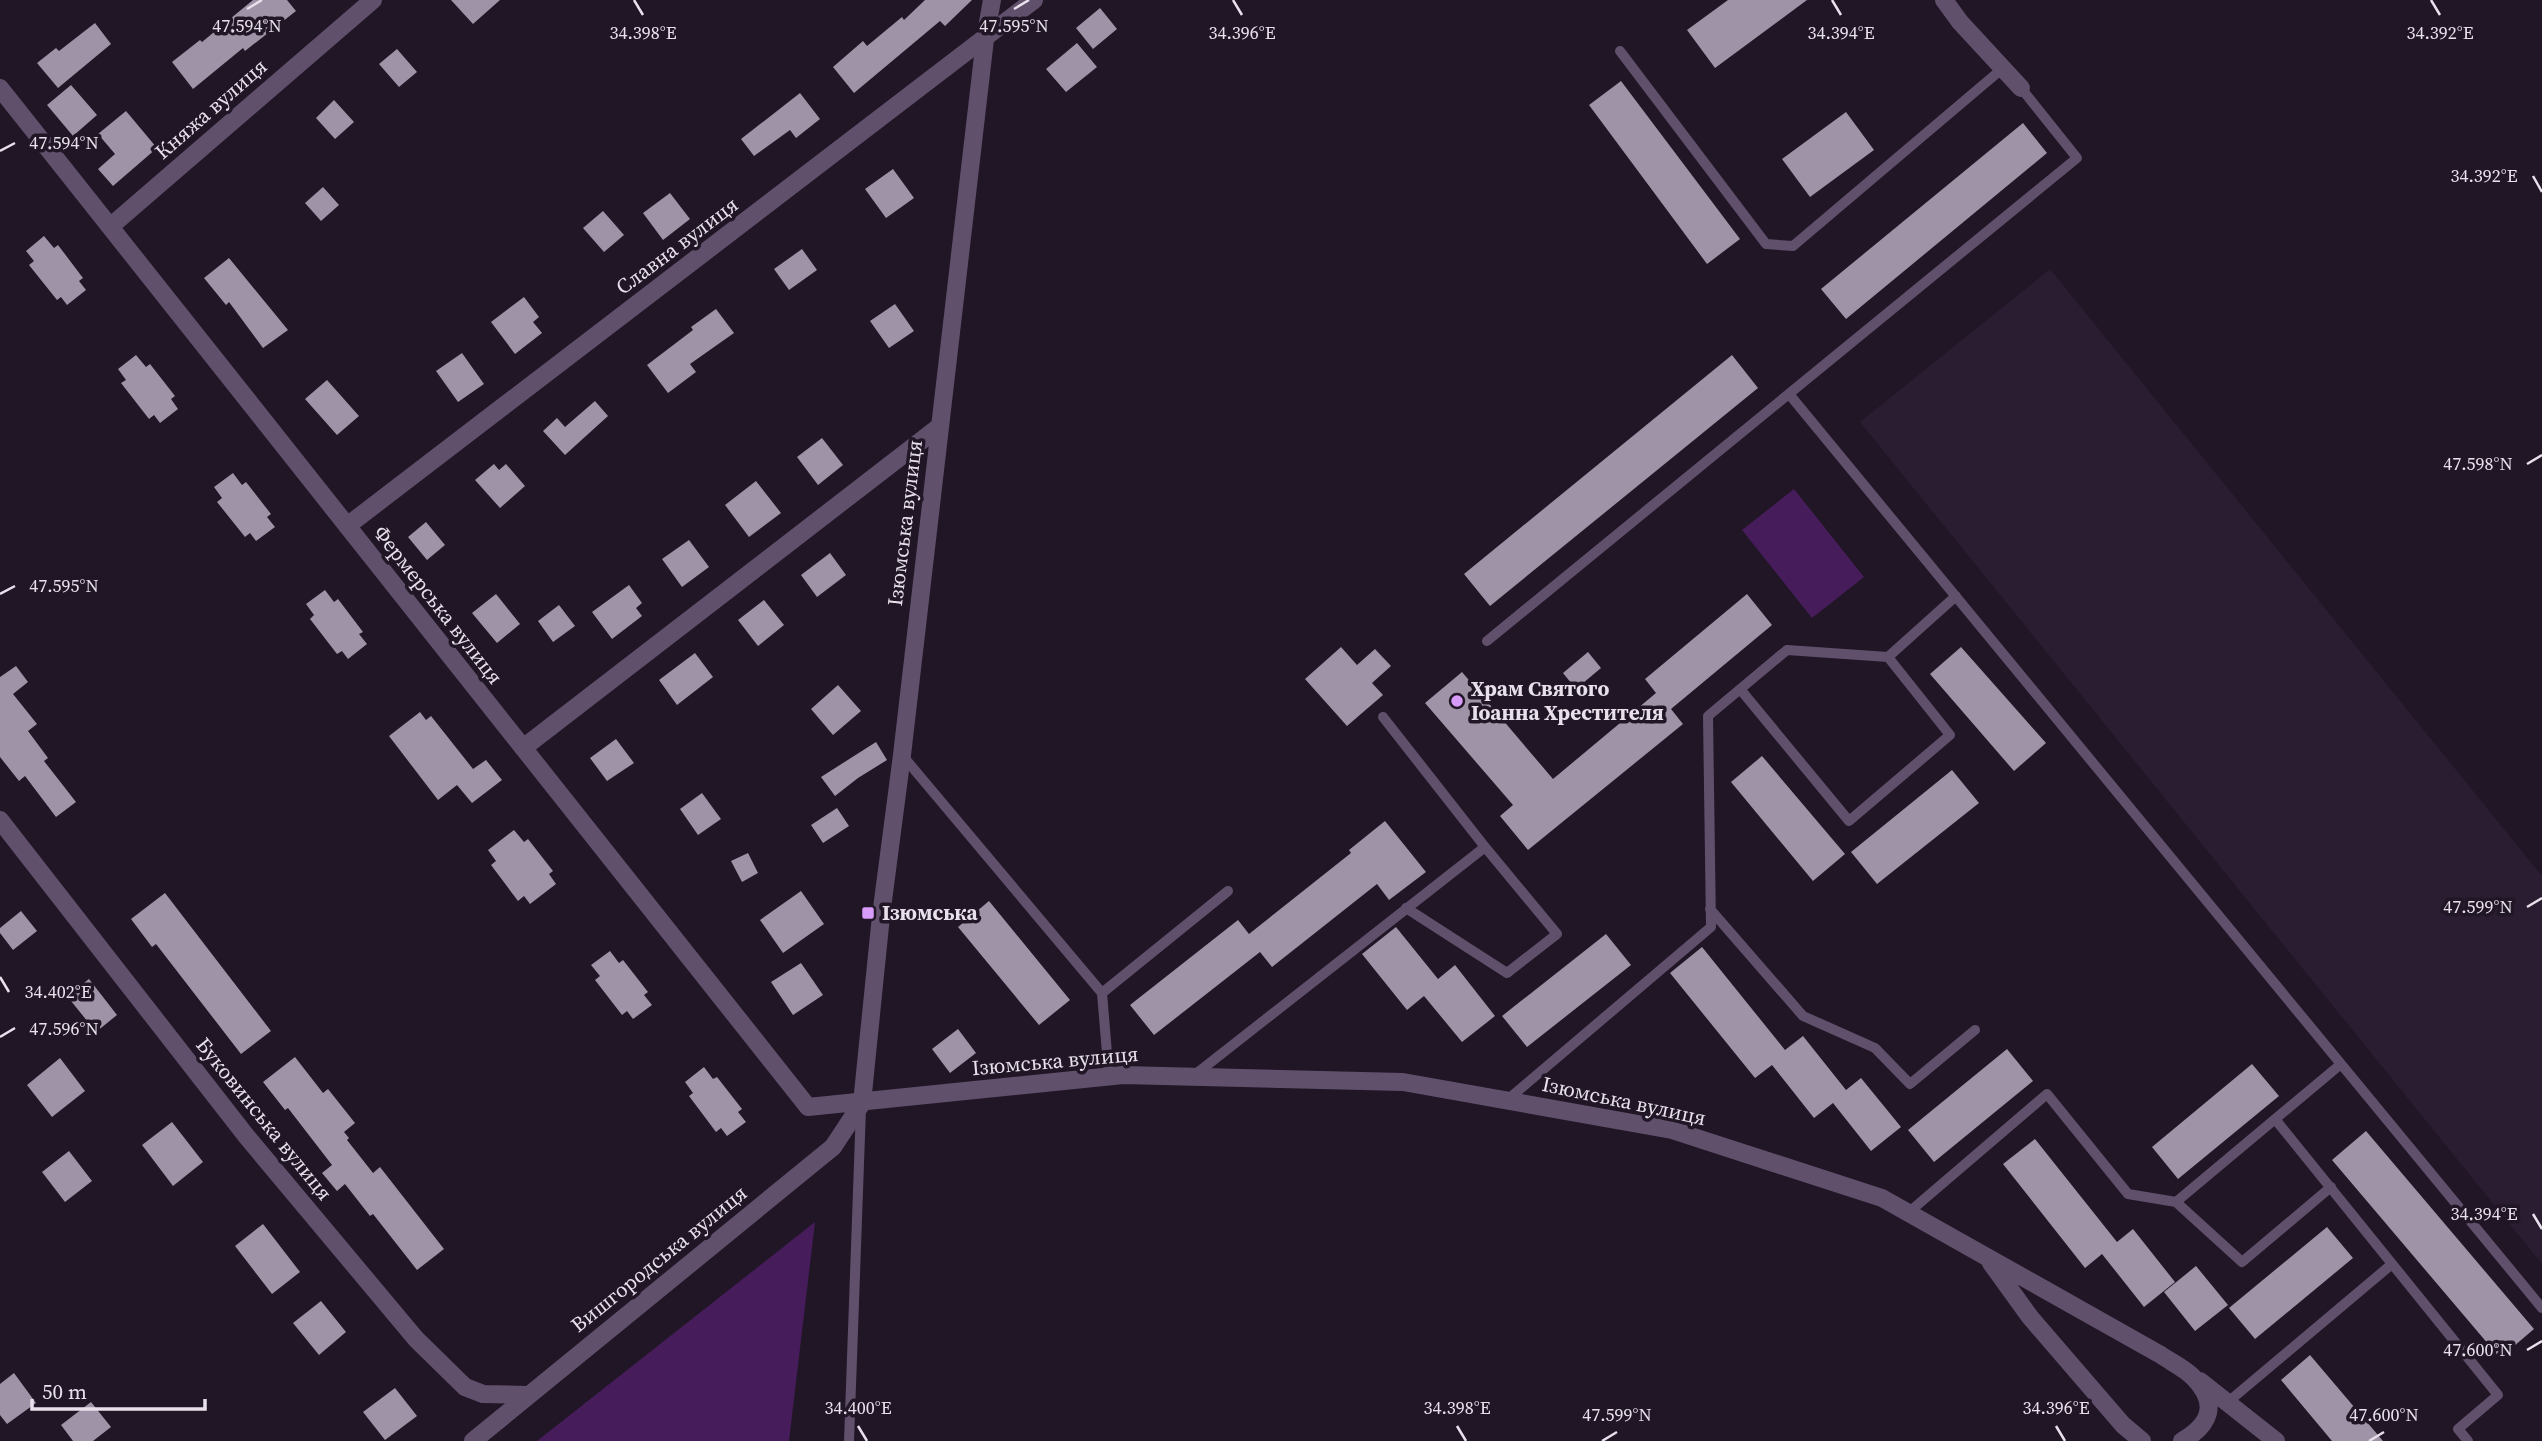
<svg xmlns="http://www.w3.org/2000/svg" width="2542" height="1441" viewBox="0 0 2542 1441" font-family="'Source Serif 4',serif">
  <rect width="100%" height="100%" fill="#201626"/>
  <path fill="#2a1d32" d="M2050,269L2542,876V1264L1860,422Z"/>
  <path fill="#461d5a" d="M1794,489L1864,577L1812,618L1742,530Z
    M815,1222L789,1441H537Z"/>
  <path fill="#9f93a7" d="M253,0H287L296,11L245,51L243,48L193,89L172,62L200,40L202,42Z
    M451,0H500L473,24Z
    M925,0H972L945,26L940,21L854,93L833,67L863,41L867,46L902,17L904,20Z
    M1728,0H1807L1715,68L1687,30Z
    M1100,8L1117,29L1093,49L1076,28Z
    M95,23L111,44L58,88L37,63L56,48L59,51Z
    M1077,43L1097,67L1066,92L1046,69Z
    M397,49L417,72L399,87L379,64Z
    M1621,81L1740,239L1707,264L1589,105Z
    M71,85L97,115L73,136L47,105Z
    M800,93L820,119L796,138L790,130L754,156L741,139Z
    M334,100L354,122L335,139L316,118Z
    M126,111L157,148L113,186L98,169L115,154L98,134Z
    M1846,112L1874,150L1810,197L1782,159Z
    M2023,123L2047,153L1846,319L1821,289Z
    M893,169L914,198L886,218L865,189Z
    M323,187L339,205L321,221L305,203Z
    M670,193L690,219L663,240L643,213Z
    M603,211L624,235L604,252L583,228Z
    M44,236L54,248L58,245L83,278L79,281L86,290L67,305L61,297L57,300L29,265L34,261L26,251Z
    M802,249L817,270L789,290L774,269Z
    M229,258L288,330L263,348L229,302L226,305L204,278Z
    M524,297L539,317L533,322L542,333L515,354L491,322Z
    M895,304L914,331L889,348L870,321Z
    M716,309L734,333L690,364L696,372L668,393L647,365L693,330L691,327Z
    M462,353L484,384L458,402L436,371Z
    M136,355L146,367L150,364L175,396L171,399L178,409L160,423L154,415L149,419L121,383L126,380L118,369Z
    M1732,355L1758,388L1490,606L1464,574Z
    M327,380L359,416L337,435L305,399Z
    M595,401L608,416L565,455L543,431L557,418L565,427Z
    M822,438L843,465L818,485L797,457Z
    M494,464L499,470L506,464L525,486L500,508L475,480Z
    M233,473L242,485L246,482L271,514L267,517L275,527L256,541L250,533L245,537L217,502L222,498L214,487Z
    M756,481L781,513L749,537L725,505Z
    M426,522L445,545L427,560L408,537Z
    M689,540L709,567L682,587L662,559Z
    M830,553L846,575L817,597L801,575Z
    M629,585L642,603L636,608L642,616L612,639L592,612Z
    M325,590L334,602L338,599L363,632L359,634L367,644L348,659L342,651L337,654L310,619L314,615L306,604Z
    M496,594L520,624L497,643L472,613Z
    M1747,594L1772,625L1671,709L1683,724L1528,850L1500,816L1513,805L1425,703L1462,672L1553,779L1656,693L1645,679Z
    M764,600L784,625L758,646L738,620Z
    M559,605L575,626L553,642L538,621Z
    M1341,647L1357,665L1375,649L1391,666L1372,683L1383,695L1347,726L1305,679Z
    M1961,647L2046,743L2014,771L1930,674Z
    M1588,652L1601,668L1576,689L1563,673Z
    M695,653L713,677L677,705L659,680Z
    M16,666L28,682L13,694L37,724L28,731L48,758L44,761L76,802L56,817L25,776L19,781L0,757V677Z
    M838,685L861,711L833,735L811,709Z
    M420,712L426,720L431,716L473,769L486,760L502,780L472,803L457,785L438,800L389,736Z
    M616,739L634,763L607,781L590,758Z
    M876,742L887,760L858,778L835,796L821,777Z
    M1762,756L1845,854L1813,881L1731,782Z
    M1952,770L1979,803L1877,884L1851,852Z
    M702,793L721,819L698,835L680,809Z
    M837,808L849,826L823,843L811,825Z
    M1385,821L1426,872L1389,900L1377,884L1272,967L1260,952L1154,1035L1130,1005L1238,920L1249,934L1351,853L1349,850Z
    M514,830L524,842L528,839L553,871L549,874L556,884L530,904L524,896L518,901L491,865L496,861L488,850Z
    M748,853L758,873L742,882L731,861Z
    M801,891L824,924L783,953L760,920Z
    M165,893L271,1031L241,1054L156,944L152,947L131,919Z
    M989,901L1070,1000L1039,1025L958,927Z
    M21,911L37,931L13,950L0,933V928Z
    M1396,927L1438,979L1455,965L1495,1016L1462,1042L1424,996L1407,1010L1362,954Z
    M1606,934L1631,965L1527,1047L1502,1016Z
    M1702,947L1785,1050L1803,1036L1846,1090L1861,1078L1901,1127L1871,1151L1833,1103L1814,1118L1772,1065L1755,1078L1670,973Z
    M610,951L619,963L623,960L648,992L644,995L652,1005L633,1019L627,1011L622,1015L595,980L600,976L591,965Z
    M801,963L823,995L793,1015L771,982Z
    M89,979L117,1015L96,1032L67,996Z
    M958,1029L976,1053L950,1073L932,1049Z
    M2007,1049L2033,1081L1934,1162L1908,1130Z
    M295,1057L323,1093L328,1089L355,1123L344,1132L349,1138L347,1140L373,1173L380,1167L444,1249L417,1270L373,1214L370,1216L345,1184L337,1191L322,1173L332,1165L288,1108L285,1110L263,1082Z
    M60,1058L85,1091L52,1117L27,1085Z
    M2252,1064L2279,1096L2178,1179L2152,1147Z
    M704,1067L713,1079L717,1077L742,1109L738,1112L746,1122L727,1136L721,1128L716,1132L689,1096L693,1093L685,1082Z
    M172,1122L203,1162L173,1186L142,1145Z
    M2366,1131L2534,1329L2500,1358L2332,1160Z
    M2035,1139L2117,1242L2133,1229L2175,1282L2144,1307L2102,1254L2085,1268L2003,1164Z
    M69,1151L92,1181L65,1202L42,1172Z
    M263,1224L300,1272L272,1294L235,1246Z
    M2327,1227L2353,1258L2255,1339L2229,1308Z
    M2196,1266L2228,1305L2195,1331L2164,1292Z
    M321,1301L346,1332L319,1355L293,1323Z
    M2310,1355L2383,1441H2332L2281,1380Z
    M14,1373L36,1403L7,1424L0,1415V1384Z
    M395,1388L417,1416L385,1440L363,1412Z
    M91,1402L111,1427L93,1441H73L61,1425Z"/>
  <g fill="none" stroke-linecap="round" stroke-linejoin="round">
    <path stroke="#61506c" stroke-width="10" d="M1620,51L1766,244L1793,246L2003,68
      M1789,394L2542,1308
      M1487,641L2077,158L2021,88
      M1740,689L1849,821L1950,735L1888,657
      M1383,717L1485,847
      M902,755L1102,993L1228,891
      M1710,909L1803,1016L1875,1048L1910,1084L1975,1030
      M1102,993L1109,1077
      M1192,1077L1485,847L1557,934L1507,973L1406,908
      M1506,1101L1711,927L1708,716L1787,650L1888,657L1956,596
      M2275,1119L2498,1395L2458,1429L2468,1441
      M2176,1202L2341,1064
      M1908,1213L2047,1094L2128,1194L2176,1202L2242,1262L2331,1187
      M2228,1402L2392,1264
      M849,1441L861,1108"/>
    <path stroke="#61506c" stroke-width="18" d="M1944,0L1960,22L2021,88
      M0,88L808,1107L1123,1075L1403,1082L1672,1130L1882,1198L2161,1355C2171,1362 2186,1369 2194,1378C2219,1404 2210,1425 2182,1441
      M111,226L373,0
      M347,526L1034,0
      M523,748L939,427
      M0,820L247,1137L416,1339L465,1387L483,1394L527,1395
      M1991,1263L2030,1317L2123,1425L2142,1441
      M2200,1381L2276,1441
      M473,1441L833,1147L862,1103L881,916L902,755L985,39L992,0"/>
  </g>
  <path fill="none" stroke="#e8e1ec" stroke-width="2.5" d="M634,0L643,15M1233,0L1242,15M1832,0L1841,15M2431,0L2440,15M247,9L262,0M1014,9L1029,0M0,151L15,143M2533,176L2542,192M2527,464L2542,455M0,594L15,586M2527,907L2542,898M0,977L9,992M0,1037L15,1028M2533,1214L2542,1229M2527,1350L2542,1341M858,1426L867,1441M1457,1426L1466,1441M2056,1426L2065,1441M1602,1441L1617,1432M2369,1441L2384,1432"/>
  <g fill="#d79bf9" stroke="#201626" stroke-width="2.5">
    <circle cx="1457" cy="701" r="7"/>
    <rect x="861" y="906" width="14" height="14" rx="3.5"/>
  </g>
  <g text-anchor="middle" stroke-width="7" stroke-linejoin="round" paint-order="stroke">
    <g font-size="21" fill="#e8e1ec" stroke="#201626">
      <text transform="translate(211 109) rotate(-41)" y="7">Княжа вулиця</text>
      <text transform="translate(677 246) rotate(-37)" y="7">Славна вулиця</text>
      <text transform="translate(905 523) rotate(-83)" y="7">Ізюмська вулиця</text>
      <text transform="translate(438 605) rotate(52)" y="7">Фермерська вулиця</text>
      <text transform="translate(1055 1061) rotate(-5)" y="7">Ізюмська вулиця</text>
      <text transform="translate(1624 1101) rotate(12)" y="7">Ізюмська вулиця</text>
      <text transform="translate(264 1119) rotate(51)" y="7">Буковинська вулиця</text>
      <text transform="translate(659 1259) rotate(-39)" y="7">Вишгородська вулиця</text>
    </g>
    <g font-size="21" font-weight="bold" fill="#e8e1ec" stroke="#201626" text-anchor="start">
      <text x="1471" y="696">Храм Святого<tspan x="1471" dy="24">Іоанна Хрестителя</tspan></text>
      <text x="882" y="920">Ізюмська</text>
    </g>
  </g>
  <g font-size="18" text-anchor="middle" fill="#e8e1ec" stroke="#201626" stroke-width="7" stroke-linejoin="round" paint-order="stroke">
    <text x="247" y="32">47.594°N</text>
    <text x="1014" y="32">47.595°N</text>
    <text x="643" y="39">34.398°E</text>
    <text x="1242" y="39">34.396°E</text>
    <text x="1841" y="39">34.394°E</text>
    <text x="2440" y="39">34.392°E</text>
    <text x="64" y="149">47.594°N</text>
    <text x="2484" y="182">34.392°E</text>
    <text x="2478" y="470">47.598°N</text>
    <text x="64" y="592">47.595°N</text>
    <text x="2478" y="913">47.599°N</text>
    <text x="58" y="998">34.402°E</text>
    <text x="64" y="1035">47.596°N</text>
    <text x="2484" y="1220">34.394°E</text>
    <text x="2478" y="1356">47.600°N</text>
    <text x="858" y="1414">34.400°E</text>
    <text x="1457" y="1414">34.398°E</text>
    <text x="2056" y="1414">34.396°E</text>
    <text x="1617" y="1421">47.599°N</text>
    <text x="2384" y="1421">47.600°N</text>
  </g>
  <path d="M32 1399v10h173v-10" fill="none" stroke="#e8e1ec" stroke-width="3.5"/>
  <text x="42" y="1399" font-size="21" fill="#e8e1ec" stroke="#201626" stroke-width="5" paint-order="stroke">50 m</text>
</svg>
